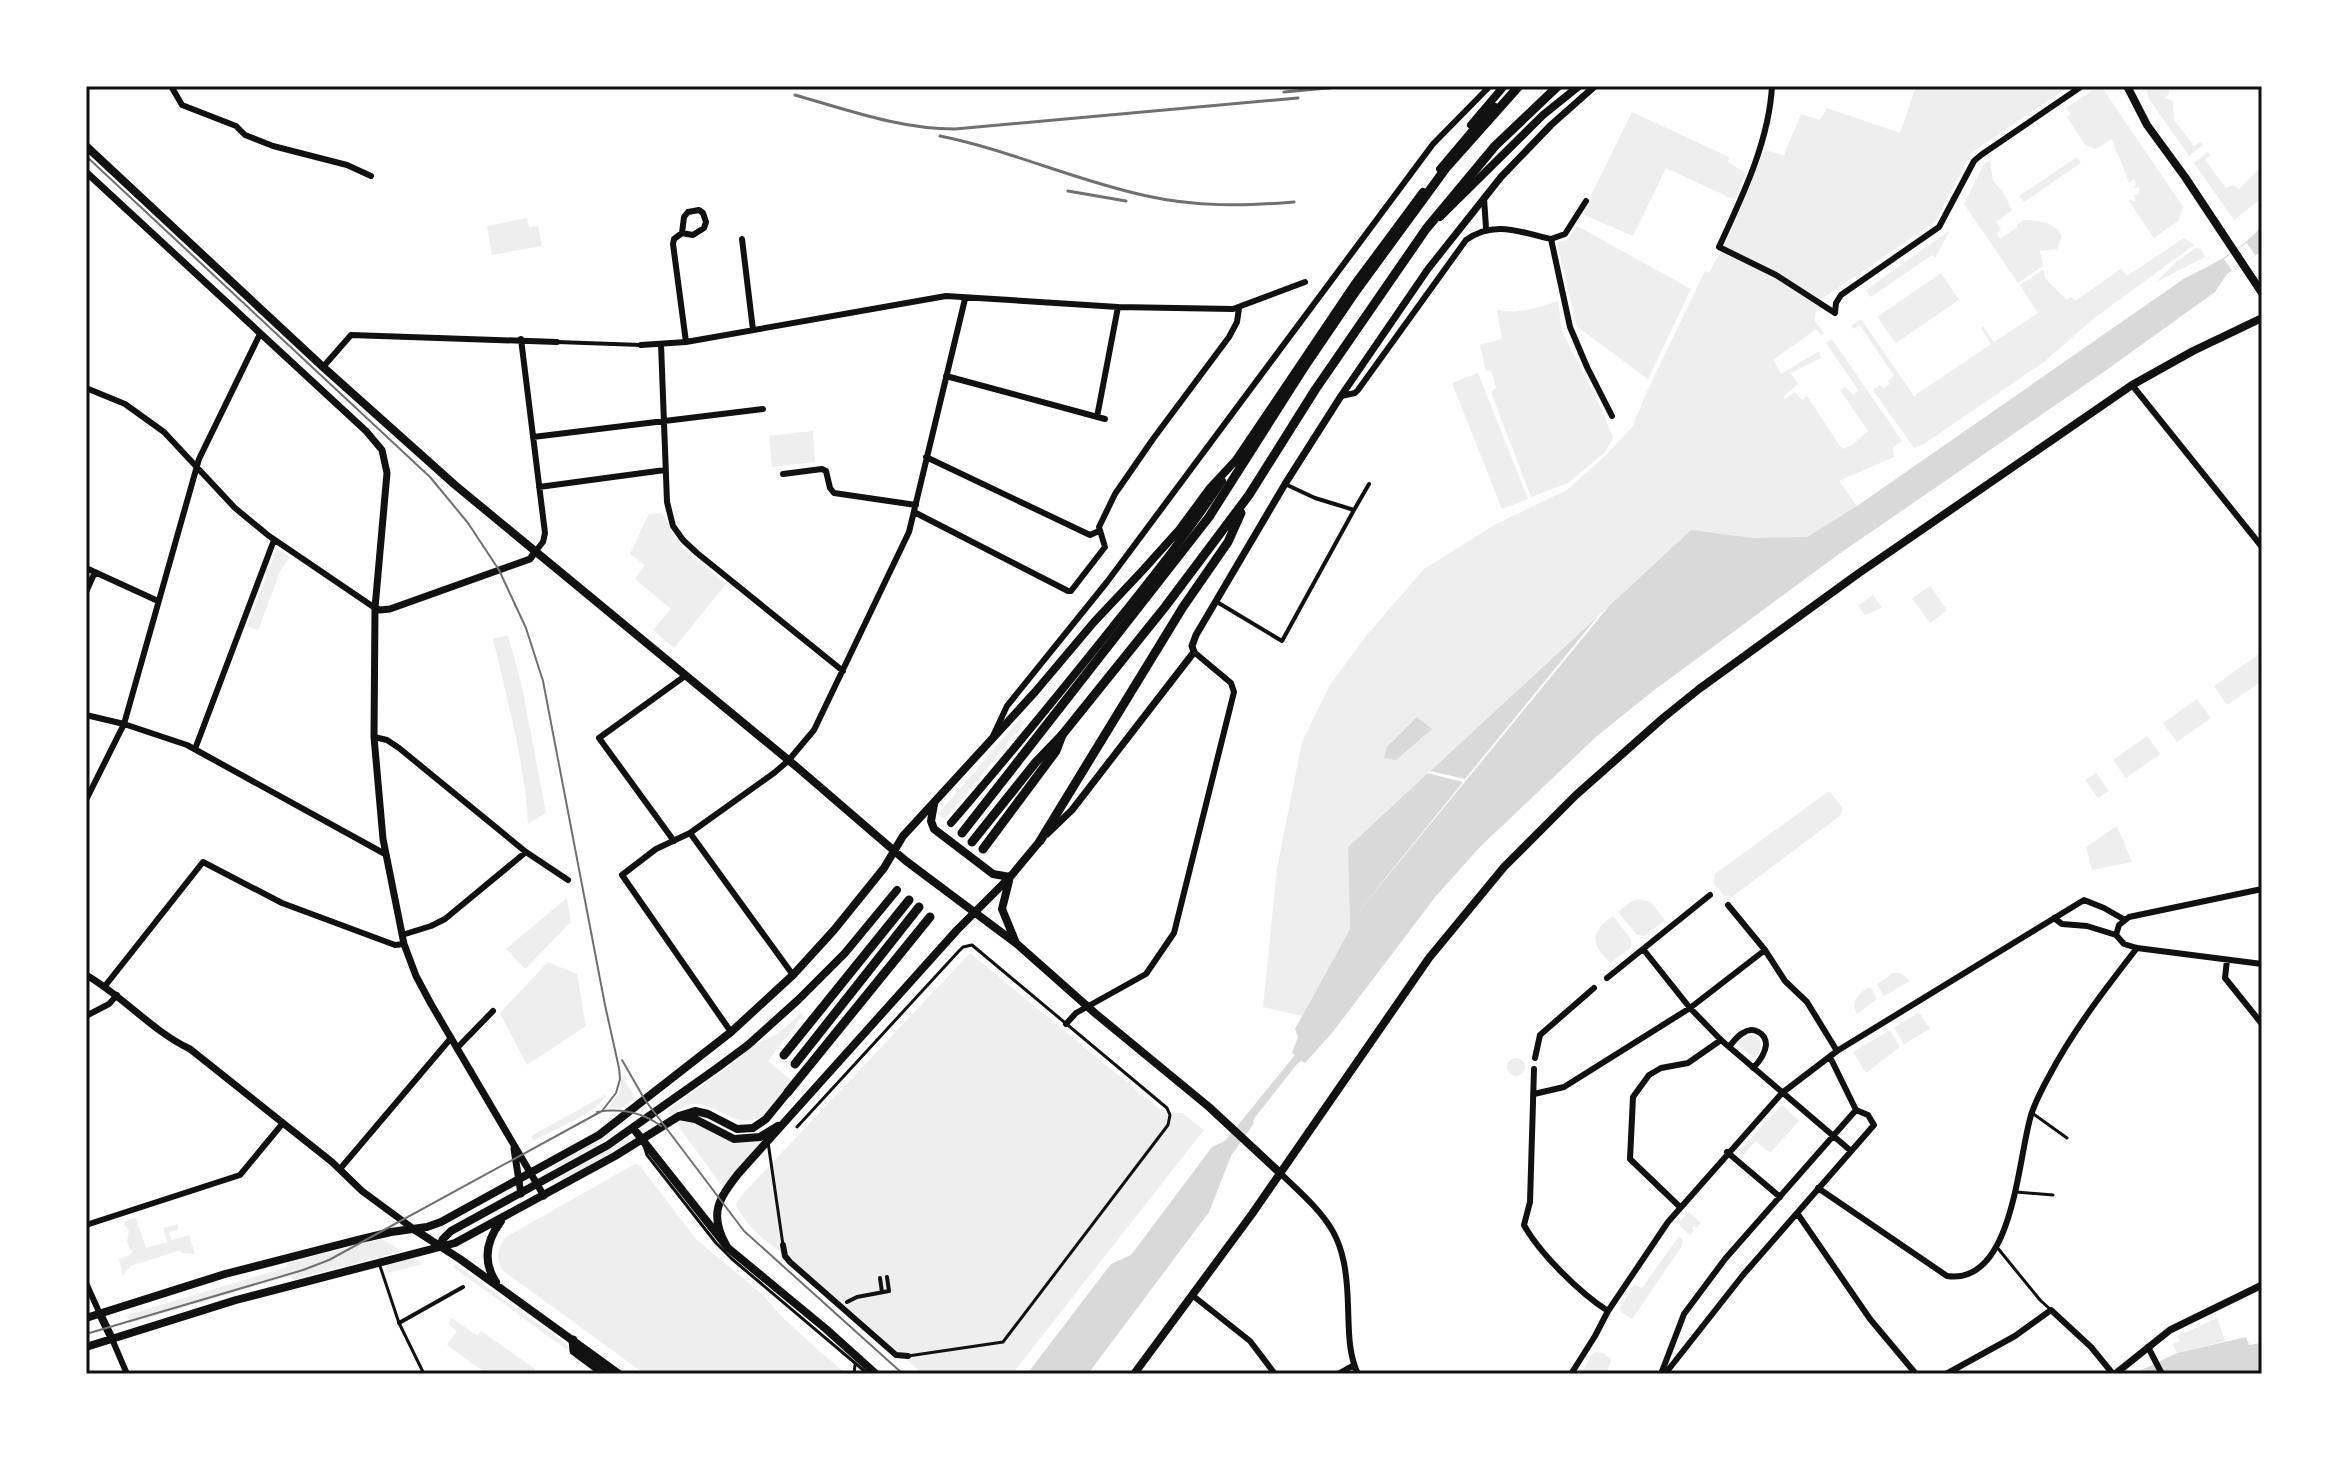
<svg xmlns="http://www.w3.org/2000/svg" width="2348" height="1460" viewBox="0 0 2348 1460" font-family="'IBM Plex Sans',sans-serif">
  <rect width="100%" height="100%" fill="#fff"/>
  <path fill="#eee" d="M1916,86H2070L1971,153L1935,222L1819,301L1814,320L1824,333L1821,335L1816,329L1773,360L1781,374L1819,351L1821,358L1791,373L1798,384L1783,397L1785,399L1795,392L1802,400L1807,396L1842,449L1852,445L1868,431L1840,390L1845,387L1853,395L1859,391L1826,343L1832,339L1902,441L1893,447L1894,457L1839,481L1857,506L1807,537L1753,539L1691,530L1348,847L1350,929L1302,1016L1263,1007L1277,868L1302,742L1330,685L1366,636L1424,569L1496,524L1567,490L1605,456L1633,426L1644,398L1705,271L1709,273L1730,234L1764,150L1784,155L1801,114L1820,120L1827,108L1900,133Z
    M2099,86H2101L2183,207L2178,221L2154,238L2129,201L2131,199L2133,202L2136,201L2134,195L2139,194V187L2134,188L2136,185L2134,179L2129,183L2112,139L2096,149L2085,145L2067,117L2071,114L2066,108Z
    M2145,86H2168L2169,94L2165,98L2173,101L2174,120L2194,146L2200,142L2203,145L2189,156L2149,99Z
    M1632,112L1729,157L1728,162L1746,173L1735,200L1666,168L1633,236L1582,214Z
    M2208,152L2210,155L2205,160L2226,188L2233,185L2239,189L2262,166V198L2234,220L2194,163Z
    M2077,157L2081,163L2024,202L2019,196Z
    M1990,160L1993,181L2003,192L2012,210L1996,222L2001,229L1997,235L2000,239L2018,227L2017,225L2024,220C2038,221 2052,221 2061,234V239L2057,249L2040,251L2043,266L2018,283L1964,204L1984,164Z
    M527,218L529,227L538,226L542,246L492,255L487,226Z
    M1577,226L1691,289L1648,379L1577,327L1557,243L1567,240Z
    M1950,230L1935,258L1932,255L1871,297L1866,290Z
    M2184,238L2194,245L2093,319L2044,362L1924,444L1914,448L1873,390L1880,385L1883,388L1890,384L1888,380L1894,376L1860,325L1854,329L1851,326L1861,319L1914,396L1991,344L1981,328L1983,326L1994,342L2038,313L2020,285L2044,269L2045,278L2067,300L2071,297L2075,301L2121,269L2127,276Z
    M2196,248L2201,249L2205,257L2156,282L2176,262Z
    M1941,273L1959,300L1896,343L1877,317Z
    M1558,301L1562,331L1601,408L1613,438L1605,452L1568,483L1531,497L1491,392L1496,388L1491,370L1486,371L1480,345L1502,339L1497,310C1518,315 1539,307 1558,301Z
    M1478,373L1528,499L1502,509L1452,383Z
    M813,431L815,462L772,467L769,436Z
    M662,513L682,548L726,584L674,648L653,630L671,609L635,579L645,565L630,554L649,514Z
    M277,549L290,557L281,569L258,630L247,626Z
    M1930,586L1947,610L1930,623L1912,598Z
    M1873,595L1882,608L1865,615L1858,606Z
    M508,635L522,687L546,813L528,824C525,762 507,700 493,639Z
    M2262,652V666L2258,669L2262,674V681L2227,705L2214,686Z
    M2197,699L2211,718L2177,742L2163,723Z
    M1020,719L1025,722L945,819L938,814Z
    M2147,736L2160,754L2126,778L2113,760Z
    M2096,773L2109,791L2098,798L2085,780Z
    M1829,791L1843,808L1840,816L1732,897L1724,896L1714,883L1715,874Z
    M2117,826L2132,862L2092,870L2086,847Z
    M567,898L571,922L525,969L506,949Z
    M1638,899L1651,902L1665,920L1645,936L1637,935L1618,912L1629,903Z
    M1613,916L1631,939V947L1610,963C1591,943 1589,933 1613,916Z
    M970,953L1163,1112L1182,1113L1204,1130L1012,1374H923L790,1258C768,1244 748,1229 736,1205L740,1197Z
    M548,962L577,974L586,1026L527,1065L500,1013Z
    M1893,973H1901L1910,981L1884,996L1877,984Z
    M1868,988H1871L1877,999L1857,1014C1850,1002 1858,994 1868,988Z
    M1919,1012L1930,1029L1904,1044L1894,1028Z
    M801,1013L803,1015L768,1061L792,1081C784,1092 775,1107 764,1115C738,1133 718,1102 693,1104C685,1105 678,1111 670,1115L667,1110L727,1068L757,1043L776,1035Z
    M1890,1030L1900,1047L1866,1073L1853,1052Z
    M1751,1035L1757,1037C1764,1044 1760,1052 1755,1059L1736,1043L1745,1037Z
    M1507 1067a9 9 0 1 1 18 0a9 9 0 1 1-18 0Z
    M622,1076L635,1098L623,1108H609L619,1093Z
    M605,1095L607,1096C589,1117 557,1128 534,1141L531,1136Z
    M1782,1105L1799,1121L1770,1153L1756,1141L1743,1155L1739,1151Z
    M679,1121C715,1124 723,1147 764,1139L723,1187L676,1123Z
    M614,1131H620L555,1169L554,1166Z
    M629,1137L631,1140L627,1143L562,1181L560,1178Z
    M635,1164L640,1166L696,1239L762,1294L781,1316L817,1349L842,1370L850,1374H645L502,1270C496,1258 497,1248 506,1237Z
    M1689,1212L1701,1223L1697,1228L1694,1226L1692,1228L1694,1231L1690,1235L1680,1226L1679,1222Z
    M136,1218L146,1248L167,1242L163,1228L178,1224V1230L169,1232L172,1240L189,1235L195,1254L182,1253L181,1250L130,1266L123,1276L119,1259L130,1255L133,1252L132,1249L130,1250L127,1241L129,1231L124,1224L127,1220Z
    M1679,1236L1683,1240L1682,1246L1632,1319L1621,1312L1620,1308L1634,1285L1642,1288Z
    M382,1239L402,1251L293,1280L291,1276L130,1323L127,1315L287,1267V1263Z
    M414,1258L423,1264L387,1273L386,1268L388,1265Z
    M455,1264L561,1340L569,1348L566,1349L453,1267Z
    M452,1318L477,1336L481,1331L535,1369L531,1374H487L447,1345L457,1331L448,1324Z
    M2217,1318L2225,1341L2177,1353L2173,1344L2180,1341L2178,1336Z
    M1596,1352L1604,1353L1611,1360L1606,1374H1581L1592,1354Z"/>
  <path fill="#d9d9d9" d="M2262,226V251L2227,274L2215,292L2105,371L1839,554L1653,691L1597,736L1480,847L1436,896L1332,1033L1305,1063L1301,1061L1297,1064L1256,1116L1253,1121L1254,1123L1231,1156L1209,1212L1088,1374H1027L1111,1264L1131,1255L1212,1147L1225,1141L1295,1055L1292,1053L1298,1037L1295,1029L1350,929L1348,847L1360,836L1691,530L1753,538L1807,537L1857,506L2185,278C2214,264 2240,251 2262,226Z
    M1417,717L1432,729L1396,760L1384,758L1387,747Z
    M2246,1337L2249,1345L2262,1343V1374H2133L2177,1353Z"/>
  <path fill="#fff" d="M2247,243L2255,255L2232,271L2224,259Z
    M1609,606L1350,922L1463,782L1427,773L1430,771L1465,779L1598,616Z"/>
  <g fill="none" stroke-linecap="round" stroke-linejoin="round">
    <path stroke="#111" stroke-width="3" d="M2032,1113L2067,1138
      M797,1127L958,952L963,947L972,945L1167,1108L1170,1115L1168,1125L1003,1342L908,1356
      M768,1142L783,1245
      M644,1146L647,1155L716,1243L732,1259L868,1374
      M2016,1192L2053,1195
      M1996,1246L2040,1300L2051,1310
      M380,1266L399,1323L424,1374
      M854,1374L855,1365"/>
    <path stroke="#111" stroke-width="4" d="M557,342L641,345
      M1354,510L1369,484
      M1217,602L1282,641L1354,510L1315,498L1285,484
      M880,1278L882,1292
      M847,1302L857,1297L889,1291L887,1277
      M399,1323L463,1287"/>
    <path stroke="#111" stroke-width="6" d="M171,86L182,105L236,126L245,135L273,146L347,165L371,176
      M1772,86C1769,142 1742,197 1719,247L1776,275L1835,313L1836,303L1841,295L1939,227L1974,161L1981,155L2082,86
      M1484,198L1486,228
      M682,233L684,217L688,212L699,210L703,213L706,222L704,228L693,235L682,233L674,239L673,244L686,342
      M742,239L753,330
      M1551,239L1570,327L1587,367L1612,416
      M1551,239L1565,234L1586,201
      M521,339L545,533L543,542L535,552
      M661,344L667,502L673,526L683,540L697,553L843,671
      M641,345L686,342L946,296L1118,307L1233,309L1305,282
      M323,367L351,335L557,342
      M946,376L1105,419
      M2132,385L2262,547
      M86,388L125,404L164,432L235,508L269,536L375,608
      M1341,396L1355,393L1358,390L1466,240C1494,220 1520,232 1551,239
      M1097,417L1118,307
      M533,437L763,409
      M926,457L1090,535L1099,531
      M783,474L822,469L826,471L830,488L834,493L916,505
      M539,487L665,470
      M914,512L1068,591H1071L1105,547L1099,527L1115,494L1153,439L1229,337L1237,322L1239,308
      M86,568L158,601
      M86,592L95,572
      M86,715L124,724L187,745L385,854
      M993,736L1007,706L1107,582L1433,144L1490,86
      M374,737L387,740L399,748L526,852L568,880
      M195,749L274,540
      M86,800L124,724L199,459L260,334
      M690,833L793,975
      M674,841L599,738L685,676
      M1728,905L1765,950L1785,981L1807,1002L1837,1051
      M2054,918L2062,924L2087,926L2116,935
      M402,935L431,926L445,919L526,852
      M2116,935L2119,925L2129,917L2262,889
      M2116,935L2124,944L2137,948L2262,964
      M1643,949L1690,1008L1721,1040L1851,1151
      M2227,960L2225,978L2262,1024
      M1607,978L1710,895
      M105,986L203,862L282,903L395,945L404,944
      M86,1016L109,1004L117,995
      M1066,1024L1076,1013L1146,974L1174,933L1234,692L1231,683L1194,652
      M731,1032L622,875L656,849L690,833L774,773L788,761L814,730L909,532L965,299
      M1729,1047C1733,1042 1737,1036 1743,1033C1753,1026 1766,1033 1766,1045C1765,1054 1759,1062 1753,1068
      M457,1048L493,1011
      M1535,1058L1540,1035L1594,988
      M1534,1069L1530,1202L1524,1225C1539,1253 1581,1294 1608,1311
      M1534,1094L1564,1087L1690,1008L1765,950
      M1727,1152L1780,1197
      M340,1169L451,1038
      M1280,1173C1331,1221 1346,1234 1348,1306C1349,1330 1348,1353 1358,1374
      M1818,1188L1947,1276C2015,1286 2018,1152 2032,1112C2036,1101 2042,1089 2048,1078C2072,1032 2105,989 2137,948
      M1680,1207L1630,1159L1633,1097L1649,1075L1661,1068L1688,1063L1721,1040
      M1797,1213L1870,1319L1916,1374
      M86,1225L240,1175L283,1123
      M783,1245L785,1256L790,1262L896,1355L908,1356
      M86,1283L100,1314
      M1192,1295L1250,1341L1275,1374
      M112,1339L127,1374
      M2148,1347L2162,1374
      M1338,1374L1354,1365
      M1571,1374L1595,1336L1608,1311L1668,1222L1782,1093L1837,1051L2084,900L2104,908L2125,920
      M1661,1374L1684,1314L1725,1259L1856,1110
      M1665,1374L1743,1275L1874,1125L1868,1115L1856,1110L1830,1057
      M1946,1374L2015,1336L2051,1310L2091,1347L2113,1374"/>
    <path stroke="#111" stroke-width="7" d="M86,172L366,431L382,450L387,473L375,608L374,737L383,839L404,944L416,976L431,1004L544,1196
      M375,608L380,610L390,609L530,559L535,552
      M1047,834L1072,810L1194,652L1192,646L1196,635L1285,484L1341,396L1428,269L1501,177L1551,125L1595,86
      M86,975C123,996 152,1031 190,1049L332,1162L362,1191L415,1230
      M514,1149L521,1194
      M2115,1374L2170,1330L2262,1285"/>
    <path stroke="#111" stroke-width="8" d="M2127,86L2147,125L2185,177L2262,293
      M1471,125L1504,86
      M86,146L323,367L455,485L798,768L906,861L1017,944L1096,1014L1209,1107L1280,1173
      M1440,169L1484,117L1495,107
      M1440,217L1543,115L1579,86
      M1234,463L1354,285L1423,192
      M934,804L931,821L934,829L993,874L1010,877
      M951,823C1006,759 1059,694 1111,629C1150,580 1188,533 1222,481
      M1009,881L1002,909L1016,943
      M679,1116L695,1119L734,1139L760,1137L778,1126
      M633,1128L728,1248L826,1329L876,1374
      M415,1230L460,1259L619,1374
      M726,1245C709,1214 718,1200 738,1174L957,930L1010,877L1040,841
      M439,1247L443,1239L451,1231L608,1145L717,1068L748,1045L798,1000L845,953L897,890
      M496,1282C482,1261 486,1241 501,1221
      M100,1314L112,1339
      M86,1318L225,1274L357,1240L391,1232L427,1227L441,1222L599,1135L731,1032L793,975L834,930L884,868L903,836L915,823L1035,692L1094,622L1143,570L1179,530L1210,488L1237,459
      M86,1347L236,1300L455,1243L615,1156L679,1116L695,1111L708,1114L737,1129L753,1128L766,1119L788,1092
      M1134,1374L1252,1214L1429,958L1504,867L1576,795L1663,718L1699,689L1859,573L2132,385L2193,351L2262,318"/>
    <path stroke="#111" stroke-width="9" d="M983,849L1056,751L1062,735
      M788,1092L930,917
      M573,1340L574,1351L605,1374"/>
    <path stroke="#111" stroke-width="9" d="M962,833L1209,517L1303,369L1356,291L1446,168L1519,86
      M1040,841L1183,607L1228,542L1241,513
      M972,842L1036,762L1062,735L1165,607L1249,495L1315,390L1426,229L1495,146L1558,86
      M784,1055L909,900
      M795,1064L919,907"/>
    <path stroke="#707070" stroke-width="2" d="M86,156L430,477L468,523L499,570L526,628L543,681L605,1005L619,1068L620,1079L616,1093L602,1111L329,1260L303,1270L86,1334
      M622,1060L645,1100L744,1231L903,1374
      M597,1112C621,1108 642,1112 661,1126"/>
    <path stroke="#707070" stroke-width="3" d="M1284,92L1349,86
      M795,95C848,110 900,129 955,129L1298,98
      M940,136C1010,150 1076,181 1147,196C1196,207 1244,206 1294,202
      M1068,191L1126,201"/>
  </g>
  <rect width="2348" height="1460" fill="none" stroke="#ffffff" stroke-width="176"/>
  <rect x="88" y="88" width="2172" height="1284" fill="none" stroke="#111" stroke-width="3"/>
</svg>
